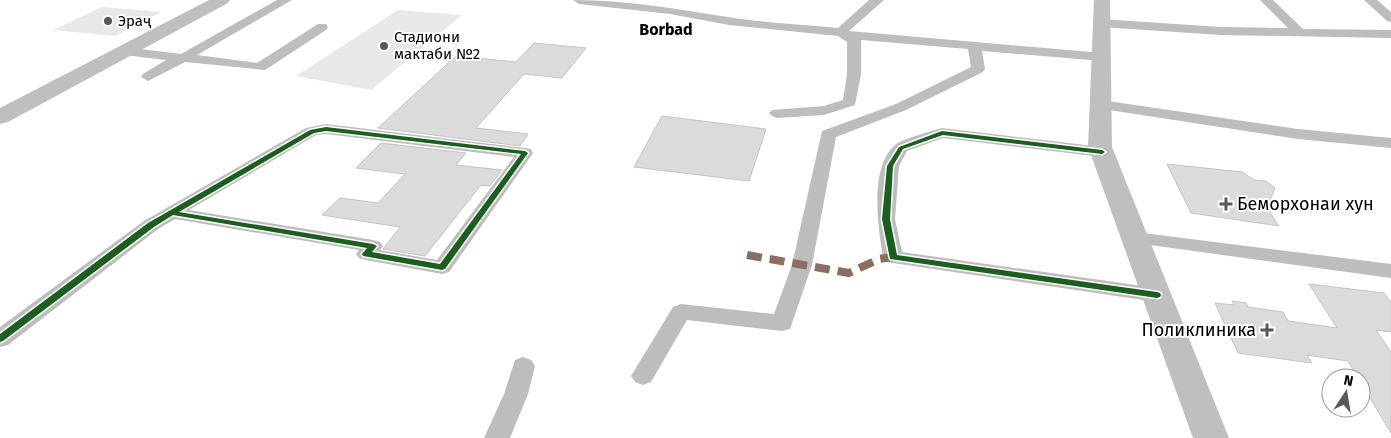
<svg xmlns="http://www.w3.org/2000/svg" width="1391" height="438" viewBox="0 0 1391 438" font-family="'Fira Sans',sans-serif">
  <rect width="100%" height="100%" fill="#fff"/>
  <path fill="#e8e8e8" d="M102,7L161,12L115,36L53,30Z
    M398,10L462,15L371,90L296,76Z"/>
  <path fill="#dbdbdb" stroke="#c3c3c3" d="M534,43L586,48L562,78L524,74L476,128L528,134L520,146L378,128L456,56L516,62Z
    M662,116L766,129L749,181L634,167Z
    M381,143L466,153L456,165L502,170L490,186L481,185L425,256L383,249L400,227L322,215L340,198L378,203L405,174L356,168Z
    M1167,164L1242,172L1254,180L1266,181L1275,188L1267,208L1279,226L1191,213Z
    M1309,284L1384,293L1391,302V332L1376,330L1391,352V433L1361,383V378H1358L1348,361L1307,355L1312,363L1238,353L1215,303L1234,305L1232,301L1246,303L1248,307L1283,312L1288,321L1337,328Z"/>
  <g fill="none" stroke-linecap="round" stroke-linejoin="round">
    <path fill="#bdbdbd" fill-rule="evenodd" d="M277,0H292L197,55L257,63L318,24H326L328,27L326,30L265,70L185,62L148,81L141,77L143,74L166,60L124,55L117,51L124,47L181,54Z
      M573,0C627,0 675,9 728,17C764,23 802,24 838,28L869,0H884L849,31L1102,53L1109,57L1102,61L982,51L985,69L983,72L906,110L836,137L812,265L790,329L782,331L687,320L651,382L643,385L635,382L631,376L673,307L681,304L774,314L792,265L822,131L896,104L971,67L968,49L861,40V74L855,105L824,115L777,118L772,116L769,113L772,110L824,106L843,100L847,74V42L838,36L729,25L670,14L579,4Z
      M1260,0H1273L1303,29L1391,30V38L1221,35L1100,27L1094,23L1100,19L1221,27L1288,28Z
      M1364,0H1377L1391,12V22L1387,21Z
      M1101,100L1298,129L1391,138V148L1298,139L1096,108L1093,105L1096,102Z
      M326,124L525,148L531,149L533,153L449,272L442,274L366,260L359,258L356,254L359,250L175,219L158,229L8,345L0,347V327L144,221L306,128ZM326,134L514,157L437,260L380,250L383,246L380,242L373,240L189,210L316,135Z
      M942,128L1102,147L1108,148L1110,152L1108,156L1102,157L943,138L907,151L899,166L895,219L902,252L1157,288L1164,290L1168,295L1164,300L1157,302L886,262L883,257C878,227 869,168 895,145C902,139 932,131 942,128Z
      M1135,232L1391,264V278L1128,242L1125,238L1128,234Z
      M523,357L531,360L535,366L528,394L510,438H484L504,394L515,360Z"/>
    <path fill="#bfbfbf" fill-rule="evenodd" d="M209,0H230L228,3L8,122L0,124V108Z
      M1094,0H1110L1112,147L1229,438H1193L1088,147Z"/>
    <path stroke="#8d6e63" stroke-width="8" stroke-dasharray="15 8" stroke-linecap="butt" d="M747,255L849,273L879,259L893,257"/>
    <defs>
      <path id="cycleway" d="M326,127L525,151L528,153L445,269L442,270L363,256L362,254L367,248L173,215L154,227L3,341L0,342V334L148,223L310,130ZM326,131L521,154L440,264L372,252L377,246L373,244L179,212L314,133Z
        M942,131L1102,150L1105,152L1102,154L943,135L903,149L893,166L890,219L897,255L1157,292L1160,293L1161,295L1160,297L1157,298L890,259L882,219L887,166L899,147Z"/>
    </defs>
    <use href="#cycleway" stroke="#fff" stroke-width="3"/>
    <use href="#cycleway" fill="#1b5e20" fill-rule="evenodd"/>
  </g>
  <g fill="#595959" stroke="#fff" stroke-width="2">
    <circle cx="108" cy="21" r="5"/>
    <circle cx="384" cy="46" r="5"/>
    <path d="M1223.5 196.5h5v5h5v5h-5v5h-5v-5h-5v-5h5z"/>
    <path d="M1264.5 322.5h5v5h5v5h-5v5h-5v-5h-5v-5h5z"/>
  </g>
  <g text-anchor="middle" stroke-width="4" stroke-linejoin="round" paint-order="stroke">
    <g font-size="15" fill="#000" stroke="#fff" text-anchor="start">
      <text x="118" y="26">Эраҷ</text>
      <text x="394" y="42">Стадиони<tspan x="394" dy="17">мактаби №2</tspan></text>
    </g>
    <g font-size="16" font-weight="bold" fill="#000" stroke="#fff">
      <text x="666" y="35">Borbad</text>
    </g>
    <g font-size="18" fill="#000" stroke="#fff" text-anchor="start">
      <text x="1237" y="210">Беморхонаи хун</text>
      <text x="1256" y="336" text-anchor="end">Поликлиника</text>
    </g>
  </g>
  <g transform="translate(1346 393) rotate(12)"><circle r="24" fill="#ffffff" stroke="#999999"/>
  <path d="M0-4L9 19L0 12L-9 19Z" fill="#595959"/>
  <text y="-8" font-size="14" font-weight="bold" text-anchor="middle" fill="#000000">N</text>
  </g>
</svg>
